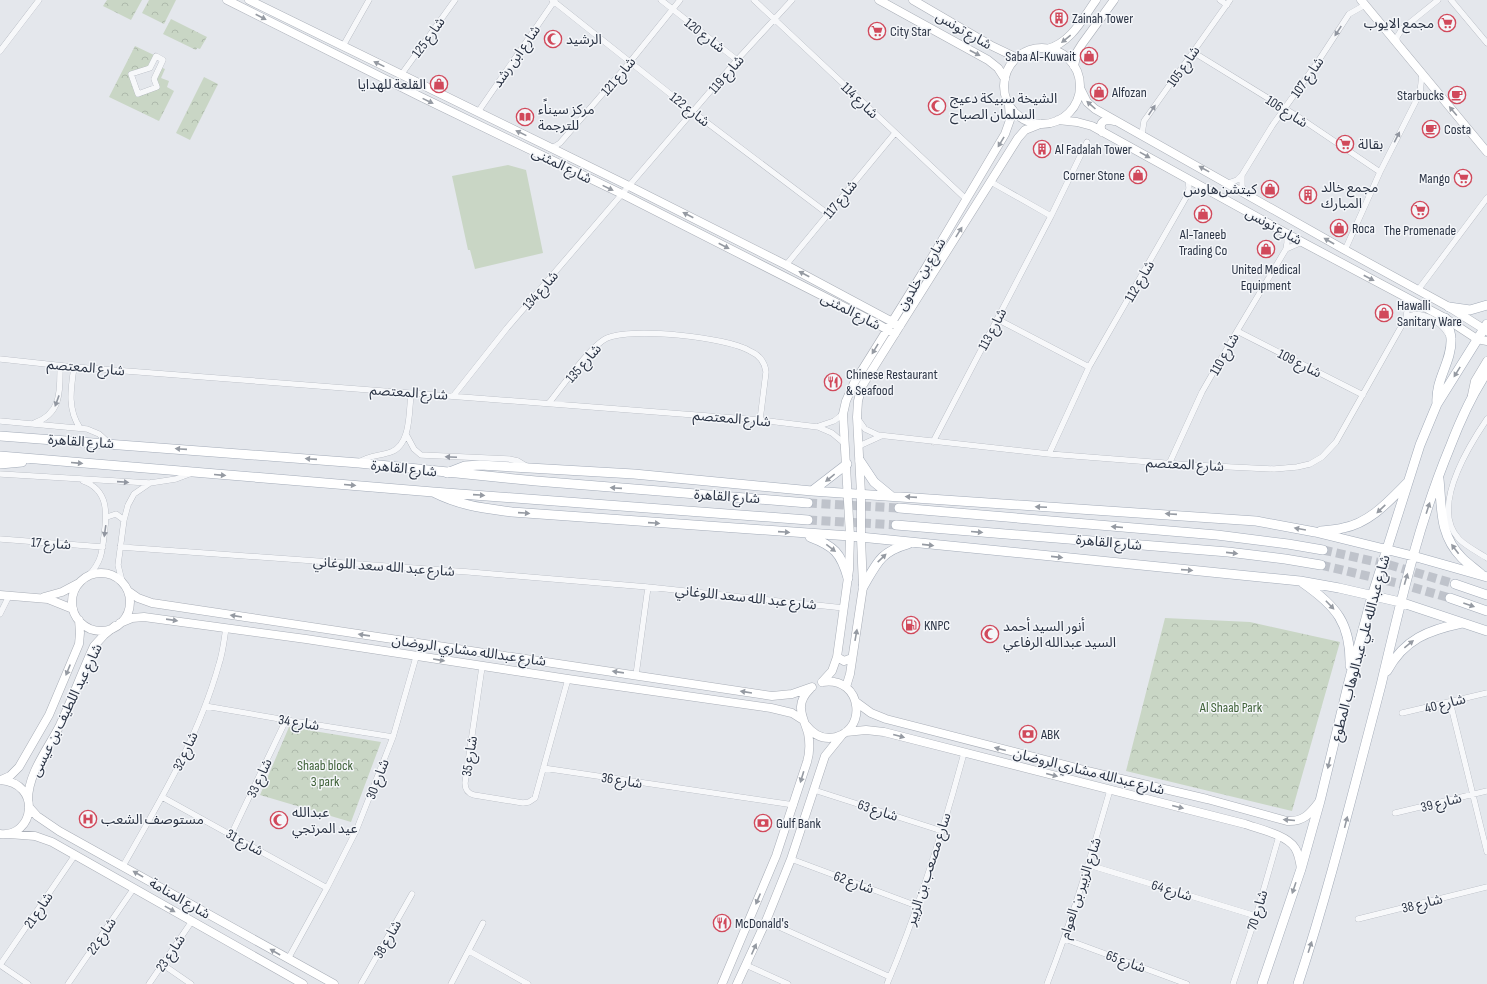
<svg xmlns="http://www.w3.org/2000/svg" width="1487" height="984" viewBox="0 0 1487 984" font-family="'Sofia Sans Condensed','Noto Sans Arabic',sans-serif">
  <defs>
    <pattern id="park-crowns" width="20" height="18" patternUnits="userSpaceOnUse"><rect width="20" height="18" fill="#c9d6c5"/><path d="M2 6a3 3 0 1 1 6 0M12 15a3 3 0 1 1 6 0" fill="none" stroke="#adb8ab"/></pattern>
  </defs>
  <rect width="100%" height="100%" fill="#e4e7ec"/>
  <path fill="#c9d6c5" d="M508,165L526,170L543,253L475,269L470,250H468L452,176Z"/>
  <path fill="url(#park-crowns)" d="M107,0H142L131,20L103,6Z
    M149,0H176L164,24L142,13Z
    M171,19L207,37L200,49L197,48L196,50L163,34Z
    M135,46L156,56L150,68L131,74L138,93L157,87L154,79L160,67L165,69L161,78L169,81L167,87L174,91L159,121L109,97Z
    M204,77L218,84L190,140L176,133Z
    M1165,618L1250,622L1340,642L1292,811L1126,771Z
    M289,727L381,742L351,822L260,795Z"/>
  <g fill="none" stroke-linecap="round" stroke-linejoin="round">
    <path stroke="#bfc3cb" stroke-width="9" stroke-dasharray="9 4.5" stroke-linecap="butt" d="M808,503L899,508
      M808,520L896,525
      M1323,550L1390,565L1455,584
      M1321,565L1401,584L1450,598"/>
    <defs>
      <path id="street" d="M552,0L693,112L828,214
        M661,0L737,60
        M754,0L966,199
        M1220,0L1227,5
        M1451,0L1487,43
        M1397,43V37L1402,29L1438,0
        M343,46L369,0
        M0,51L39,0
        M1193,52L1297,116L1380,172
        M156,56L163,60L154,79L157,87L138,94L131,74L150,68Z
        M401,75L455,0
        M478,112L555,0
        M1142,134L1144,121L1149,114L1230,0
        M552,148L560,143L630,62L680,0
        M1242,175V186L1245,193
        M991,182L1051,216
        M1228,183L1237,180L1242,175L1272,126L1319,60L1349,14L1365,5
        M1188,194L1205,188
        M1286,249L1302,242
        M1345,250L1380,172L1420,93L1422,74
        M786,265L895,133
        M1418,290L1487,198
        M1406,318C1420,308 1441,322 1448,334
        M997,319L1089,367
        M1237,331L1363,395
        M0,359L74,367L760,420L818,427L832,433L845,444
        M74,367C71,388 67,409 80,428
        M454,395L507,328L737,60L792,0
        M549,403C562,387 590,346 607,338C631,327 727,337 750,351C759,355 765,362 766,372L760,420
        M858,419L865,429L878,435L1049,454L1190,465L1274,469L1297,467L1310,464L1322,457L1336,442L1406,318L1408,305L1405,296
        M1487,419C1468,447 1430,508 1459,539C1467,547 1478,552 1487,558
        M0,421L87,429L99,434L109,443
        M34,423C62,414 60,390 60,366
        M819,426L834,421L843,414
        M407,436L414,449L421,455L509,459L518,461L528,467
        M933,442L1051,216L1087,142
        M859,446L881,436
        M1049,454L1089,367L1188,194L1189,188L1188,179
        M359,462C369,455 380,456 391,452C411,445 409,411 411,393
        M1169,464L1202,392L1237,331L1286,249L1287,243V233
        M0,474L150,483L176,479L192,473
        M83,481C109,490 107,514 104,536C102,553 101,562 89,575
        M107,517L116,514L124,520
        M0,539L103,547
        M120,547L469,572L648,587L844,608
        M122,581L118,565L124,520L128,505L134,494L150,483
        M0,614L9,596
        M482,667L465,783C465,789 467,793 474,795L523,803L529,802L535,798L568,679
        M636,675L648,587
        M1450,702L1487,852
        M205,706L286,720L393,737
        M1402,713L1487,693
        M543,768L794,805
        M814,790L942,831
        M162,797L327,888
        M1395,813L1487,791
        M231,835L286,720
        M791,859L917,906
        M1089,865L1256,916
        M123,866C160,801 199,736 219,664C223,652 224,640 226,628
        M1358,919L1487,887
        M766,921L890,977
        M1065,939L1187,984
        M469,951L528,984
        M288,959L327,888L356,831L393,737L416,657
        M162,964L191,984
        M0,965L75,855
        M0,965L28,984
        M746,965L788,984
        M68,984L134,888
        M149,984L192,921
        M361,984L412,894
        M451,984L483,923
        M887,984C919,909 943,831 964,753
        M1047,984C1072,920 1091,856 1110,790
        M1233,984L1256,916L1279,836"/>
      <path id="secondary" d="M227,0L421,97L622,194L874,322L895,334
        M249,0L629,186L786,265L900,326
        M879,0L988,60L998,68L1005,79
        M913,0L990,45L1017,58
        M1361,0L1487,152
        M1004 86a38 38 0 1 1 76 0a38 38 0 1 1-76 0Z
        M1047,49C1071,43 1083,18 1096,0
        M1074,66L1077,52L1082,44L1114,0
        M1080,88L1087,102L1095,109L1345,250L1449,307L1487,331
        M1058,120L1077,122L1092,126L1302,242L1445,318L1477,339L1487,341
        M1102,132C1098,122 1105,118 1114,121
        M1472,395L1475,381L1487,361
        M72 602a29 29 0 1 1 58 0a29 29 0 1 1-58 0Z
        M128,591L138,598L152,603L772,696L792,694L812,687
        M0,595L48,599L73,609
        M44,597L62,592L79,583
        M120,623L132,618L144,617L306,639L568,679L771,708L792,713L803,720
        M837,657L844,661L852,658
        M822,682L832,671L837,657L849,570L850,536L843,414L846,401L854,383L925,269L1005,134L1010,120L1009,105
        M846,687L850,674L863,587L861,538V494L857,417L858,401L862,386L1018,138L1025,130L1040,124
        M856,702L871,713L886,719L1088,771L1207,799L1287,821C1303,822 1310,814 1319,802
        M806,725C812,733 819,738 829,738C869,736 864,675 822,682
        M846,732L866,730L884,732L1245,824C1259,829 1287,835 1295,848C1299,854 1300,862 1301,869
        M1,780L10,776L19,767L49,715L79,644L80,633L79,620
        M28,800C28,773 48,749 60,725C72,699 82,672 94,646L104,635L115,626
        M29,807L37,816L59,831L334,984
        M0,834C34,838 43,783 0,780
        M9,834L35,836L52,842L303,984
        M722,984L776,856L807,762C810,752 810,743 808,733C803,716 794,705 810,689
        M737,984L766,921L791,859L825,756L842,735"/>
      <path id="primary" d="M1449,307L1470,310L1487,305
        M1437,404C1435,379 1452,362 1451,339C1451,332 1448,325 1445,318
        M0,436L359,463L536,481L808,503
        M0,456L433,492L808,520
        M860,461L874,482L891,496
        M0,464L22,462
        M447,473L465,466L480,465L634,474L812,491L1256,521L1315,532L1413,556L1487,577
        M1439,479C1442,508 1439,535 1462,558C1467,563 1474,568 1481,574
        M812,491L847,464
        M433,492C461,506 482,508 512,512L850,536L1300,581L1339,588L1400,602L1487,631
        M899,508L1217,535L1288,544L1323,550
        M896,525L1228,552L1285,559L1321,565
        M1321,531C1328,530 1336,530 1343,528C1370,523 1389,501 1408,482
        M810,537C834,546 841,553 848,578
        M1303,583C1336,606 1351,623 1350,666
        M1455,584L1487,595
        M863,587C877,563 880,552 908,544
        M1450,598L1487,611
        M1387,671C1404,639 1429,630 1462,623
        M1262,984L1301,869L1320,801L1349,681L1372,596L1420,445L1437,404L1487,324
        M1298,984C1323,908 1343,831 1363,754C1369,731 1375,708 1381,685C1400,605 1418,524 1450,447C1460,421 1471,396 1487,372"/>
    </defs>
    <use href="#street" stroke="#a9aeb7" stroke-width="6"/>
    <use href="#secondary" stroke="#a9aeb7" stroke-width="9"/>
    <use href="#primary" stroke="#a3abb8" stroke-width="10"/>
    <use href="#street" stroke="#f7f8fa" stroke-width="5.5"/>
    <use href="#secondary" stroke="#fff" stroke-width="8"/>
    <use href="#primary" stroke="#fff" stroke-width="9"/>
  </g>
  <defs><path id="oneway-solid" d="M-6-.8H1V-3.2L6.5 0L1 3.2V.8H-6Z"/></defs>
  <g fill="#959aa2">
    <use href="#oneway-solid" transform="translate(261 17) rotate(27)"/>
    <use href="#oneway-solid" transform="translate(1066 39) rotate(141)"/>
    <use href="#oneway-solid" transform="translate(975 53) rotate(28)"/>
    <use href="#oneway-solid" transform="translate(379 64) rotate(-154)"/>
    <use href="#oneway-solid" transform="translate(428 101) rotate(26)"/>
    <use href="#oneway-solid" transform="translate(1091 105) rotate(-138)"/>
    <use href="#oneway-solid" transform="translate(1453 111) rotate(-130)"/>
    <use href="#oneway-solid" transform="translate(521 133) rotate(-154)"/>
    <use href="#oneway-solid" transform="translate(1001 142) rotate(121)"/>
    <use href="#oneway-solid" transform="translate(1145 155) rotate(29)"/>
    <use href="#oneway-solid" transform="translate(1204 169) rotate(-151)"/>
    <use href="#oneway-solid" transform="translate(608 188) rotate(26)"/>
    <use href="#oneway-solid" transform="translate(688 215) rotate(-153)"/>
    <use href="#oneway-solid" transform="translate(959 232) rotate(-58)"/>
    <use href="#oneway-solid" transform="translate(1329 241) rotate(-150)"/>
    <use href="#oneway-solid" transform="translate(724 246) rotate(27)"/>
    <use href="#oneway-solid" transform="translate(804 274) rotate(-152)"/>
    <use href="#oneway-solid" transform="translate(1369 278) rotate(28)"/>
    <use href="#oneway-solid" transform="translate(875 349) rotate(121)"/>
    <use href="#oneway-solid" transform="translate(1457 372) rotate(122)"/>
    <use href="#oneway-solid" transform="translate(181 449) rotate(-176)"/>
    <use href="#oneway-solid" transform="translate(311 459) rotate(-176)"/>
    <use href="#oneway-solid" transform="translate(77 463) rotate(5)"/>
    <use href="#oneway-solid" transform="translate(220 475) rotate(5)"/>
    <use href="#oneway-solid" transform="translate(830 478) rotate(141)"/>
    <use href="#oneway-solid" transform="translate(350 485) rotate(5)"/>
    <use href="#oneway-solid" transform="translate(616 488) rotate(-176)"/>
    <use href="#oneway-solid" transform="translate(479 495) rotate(4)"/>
    <use href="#oneway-solid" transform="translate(911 497) rotate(-176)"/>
    <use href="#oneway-solid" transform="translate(1041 507) rotate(-177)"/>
    <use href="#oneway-solid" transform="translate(1428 508) rotate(-72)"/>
    <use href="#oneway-solid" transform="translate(1381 509) rotate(136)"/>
    <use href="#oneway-solid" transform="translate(524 513) rotate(4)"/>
    <use href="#oneway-solid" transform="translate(1171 514) rotate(-176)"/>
    <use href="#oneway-solid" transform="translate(654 523) rotate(4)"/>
    <use href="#oneway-solid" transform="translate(1117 527) rotate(-175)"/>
    <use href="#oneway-solid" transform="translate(1300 529) rotate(-170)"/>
    <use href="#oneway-solid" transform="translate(784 532) rotate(4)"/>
    <use href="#oneway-solid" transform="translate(977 532) rotate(5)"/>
    <use href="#oneway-solid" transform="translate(928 545) rotate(6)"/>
    <use href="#oneway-solid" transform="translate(831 548) rotate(38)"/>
    <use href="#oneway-solid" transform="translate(1455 549) rotate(-127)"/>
    <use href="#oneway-solid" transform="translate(1232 553) rotate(6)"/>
    <use href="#oneway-solid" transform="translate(1057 557) rotate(6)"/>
    <use href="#oneway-solid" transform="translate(882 558) rotate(-44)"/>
    <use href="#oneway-solid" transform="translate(1187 570) rotate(4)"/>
    <use href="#oneway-solid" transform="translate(1406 579) rotate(-74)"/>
    <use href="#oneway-solid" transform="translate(1330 605) rotate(46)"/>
    <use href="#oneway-solid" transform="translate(1469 605) rotate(19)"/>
    <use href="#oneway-solid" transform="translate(236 616) rotate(-171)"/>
    <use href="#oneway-solid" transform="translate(172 620) rotate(8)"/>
    <use href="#oneway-solid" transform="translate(364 635) rotate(-172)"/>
    <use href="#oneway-solid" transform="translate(856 635) rotate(-80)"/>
    <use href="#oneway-solid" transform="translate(1409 644) rotate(-39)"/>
    <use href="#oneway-solid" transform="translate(439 660) rotate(9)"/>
    <use href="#oneway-solid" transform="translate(68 670) rotate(112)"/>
    <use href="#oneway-solid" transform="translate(618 672) rotate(-172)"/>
    <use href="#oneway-solid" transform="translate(746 692) rotate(-171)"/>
    <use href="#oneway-solid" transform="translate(899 736) rotate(15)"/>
    <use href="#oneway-solid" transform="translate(1000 749) rotate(-165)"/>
    <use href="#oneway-solid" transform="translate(1329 763) rotate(103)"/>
    <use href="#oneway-solid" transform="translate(1052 775) rotate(14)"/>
    <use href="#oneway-solid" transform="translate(802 777) rotate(107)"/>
    <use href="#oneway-solid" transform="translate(1178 807) rotate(14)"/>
    <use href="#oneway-solid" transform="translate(1289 820) rotate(-175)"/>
    <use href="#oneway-solid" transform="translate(1346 822) rotate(-76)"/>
    <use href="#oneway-solid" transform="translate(138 874) rotate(-150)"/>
    <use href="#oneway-solid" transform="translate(1294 888) rotate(109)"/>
    <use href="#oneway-solid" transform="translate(758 899) rotate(113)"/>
    <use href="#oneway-solid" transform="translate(170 909) rotate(29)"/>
    <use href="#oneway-solid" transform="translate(1310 947) rotate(-72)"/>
    <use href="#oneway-solid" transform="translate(754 949) rotate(-66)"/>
    <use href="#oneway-solid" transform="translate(275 952) rotate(-150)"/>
  </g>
  <g fill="#9196a0">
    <use href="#oneway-solid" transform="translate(1338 31) rotate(123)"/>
    <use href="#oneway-solid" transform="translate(1152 110) rotate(-56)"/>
    <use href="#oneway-solid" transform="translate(1397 137) rotate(-63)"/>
    <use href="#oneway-solid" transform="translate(57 401) rotate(110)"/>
    <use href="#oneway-solid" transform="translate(451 457) rotate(-178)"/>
    <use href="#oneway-solid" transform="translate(123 482) rotate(4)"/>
    <use href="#oneway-solid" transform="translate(105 531) rotate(98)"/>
  </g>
  <defs>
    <symbol id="building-ring" viewBox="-11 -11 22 22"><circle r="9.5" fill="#f4f6f9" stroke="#d1495b" stroke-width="1.5"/><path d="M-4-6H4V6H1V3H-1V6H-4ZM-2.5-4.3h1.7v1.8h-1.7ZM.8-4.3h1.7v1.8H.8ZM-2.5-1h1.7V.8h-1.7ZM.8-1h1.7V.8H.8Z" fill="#d1495b"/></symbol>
    <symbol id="supermarket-ring" viewBox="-11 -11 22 22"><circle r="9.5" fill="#f4f6f9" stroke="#d1495b" stroke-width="1.5"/><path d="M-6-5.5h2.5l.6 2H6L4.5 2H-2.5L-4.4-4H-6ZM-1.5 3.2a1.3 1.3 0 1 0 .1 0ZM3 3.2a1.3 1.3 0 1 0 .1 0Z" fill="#d1495b"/></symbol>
    <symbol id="mosque-ring" viewBox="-11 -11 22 22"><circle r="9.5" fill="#f4f6f9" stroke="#d1495b" stroke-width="1.5"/><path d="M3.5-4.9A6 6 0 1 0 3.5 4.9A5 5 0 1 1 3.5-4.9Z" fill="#d1495b"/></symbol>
    <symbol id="shop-ring" viewBox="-11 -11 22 22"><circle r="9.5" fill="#f4f6f9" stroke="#d1495b" stroke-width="1.5"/><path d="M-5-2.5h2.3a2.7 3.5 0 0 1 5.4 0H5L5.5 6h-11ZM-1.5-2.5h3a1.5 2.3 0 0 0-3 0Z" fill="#d1495b"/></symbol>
    <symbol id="cafe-ring" viewBox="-11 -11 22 22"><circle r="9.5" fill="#f4f6f9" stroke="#d1495b" stroke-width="1.5"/><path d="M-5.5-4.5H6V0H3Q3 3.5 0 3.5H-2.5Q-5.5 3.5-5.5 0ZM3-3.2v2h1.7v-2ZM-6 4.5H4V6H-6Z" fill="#d1495b"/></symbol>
    <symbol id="library-ring" viewBox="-11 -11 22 22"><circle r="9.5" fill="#f4f6f9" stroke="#d1495b" stroke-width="1.5"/><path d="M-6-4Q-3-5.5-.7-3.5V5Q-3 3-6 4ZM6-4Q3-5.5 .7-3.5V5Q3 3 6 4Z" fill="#d1495b"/></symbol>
    <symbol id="restaurant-ring" viewBox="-11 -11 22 22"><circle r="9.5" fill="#f4f6f9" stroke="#d1495b" stroke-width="1.5"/><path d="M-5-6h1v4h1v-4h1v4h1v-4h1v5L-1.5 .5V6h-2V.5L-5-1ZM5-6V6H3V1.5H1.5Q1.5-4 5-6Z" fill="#d1495b"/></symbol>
    <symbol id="fuel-ring" viewBox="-11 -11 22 22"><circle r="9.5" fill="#f4f6f9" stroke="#d1495b" stroke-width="1.5"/><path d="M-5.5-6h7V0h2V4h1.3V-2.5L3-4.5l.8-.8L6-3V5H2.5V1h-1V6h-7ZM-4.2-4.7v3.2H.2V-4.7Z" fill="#d1495b"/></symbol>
    <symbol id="bank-ring" viewBox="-11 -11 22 22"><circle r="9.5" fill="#f4f6f9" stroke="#d1495b" stroke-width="1.5"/><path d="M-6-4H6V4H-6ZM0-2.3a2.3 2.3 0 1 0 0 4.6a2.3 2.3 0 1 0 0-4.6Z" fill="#d1495b"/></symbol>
    <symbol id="hospital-ring" viewBox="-11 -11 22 22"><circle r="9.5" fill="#f4f6f9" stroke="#d1495b" stroke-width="1.5"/><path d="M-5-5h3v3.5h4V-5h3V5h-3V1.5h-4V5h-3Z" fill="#d1495b"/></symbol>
  </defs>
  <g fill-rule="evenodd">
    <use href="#building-ring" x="1049" y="8" width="20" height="20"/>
    <use href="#supermarket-ring" x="1437" y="13" width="20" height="20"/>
    <use href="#supermarket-ring" x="867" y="21" width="20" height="20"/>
    <use href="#mosque-ring" x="543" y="29" width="20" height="20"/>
    <use href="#shop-ring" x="1079" y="46" width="20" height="20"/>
    <use href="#shop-ring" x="429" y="74" width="20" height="20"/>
    <use href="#shop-ring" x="1089" y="82" width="20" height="20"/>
    <use href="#cafe-ring" x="1447" y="85" width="20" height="20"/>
    <use href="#mosque-ring" x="927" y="96" width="20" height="20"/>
    <use href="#library-ring" x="515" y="107" width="20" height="20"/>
    <use href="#cafe-ring" x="1421" y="119" width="20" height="20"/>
    <use href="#supermarket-ring" x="1335" y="134" width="20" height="20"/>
    <use href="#building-ring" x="1032" y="139" width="20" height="20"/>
    <use href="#shop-ring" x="1128" y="165" width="20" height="20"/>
    <use href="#supermarket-ring" x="1453" y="168" width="20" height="20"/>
    <use href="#shop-ring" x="1260" y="179" width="20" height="20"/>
    <use href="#building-ring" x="1298" y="185" width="20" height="20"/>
    <use href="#supermarket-ring" x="1410" y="200" width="20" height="20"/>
    <use href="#shop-ring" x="1193" y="204" width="20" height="20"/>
    <use href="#shop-ring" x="1329" y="218" width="20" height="20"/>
    <use href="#shop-ring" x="1256" y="239" width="20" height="20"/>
    <use href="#shop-ring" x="1374" y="303" width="20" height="20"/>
    <use href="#restaurant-ring" x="823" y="372" width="20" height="20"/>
    <use href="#fuel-ring" x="901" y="615" width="20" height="20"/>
    <use href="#mosque-ring" x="980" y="624" width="20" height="20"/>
    <use href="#bank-ring" x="1018" y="724" width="20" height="20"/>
    <use href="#hospital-ring" x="78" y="809" width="20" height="20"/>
    <use href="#mosque-ring" x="269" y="810" width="20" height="20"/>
    <use href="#bank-ring" x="753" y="813" width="20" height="20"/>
    <use href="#restaurant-ring" x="712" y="913" width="20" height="20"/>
  </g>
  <g text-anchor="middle" stroke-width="3" stroke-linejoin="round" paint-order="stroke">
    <g font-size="14" fill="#2b3445" stroke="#f4f6f9" text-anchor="start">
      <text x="1072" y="23">Zainah Tower</text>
      <text x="1434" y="28" text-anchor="end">مجمع الايوب</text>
      <text x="890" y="36">City Star</text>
      <text x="566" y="44">الرشيد</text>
      <text x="1076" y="61" text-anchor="end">Saba Al-Kuwait</text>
      <text x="426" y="89" text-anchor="end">القلعة للهدايا</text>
      <text x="1112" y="97">Alfozan</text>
      <text x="1444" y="100" text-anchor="end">Starbucks</text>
      <text x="950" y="103">الشيخة سبيكة دعيج<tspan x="950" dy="16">السلمان الصباح</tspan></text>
      <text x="538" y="114">مركز سيناًء<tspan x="538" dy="16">للترجمة</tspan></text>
      <text x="1444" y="134">Costa</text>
      <text x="1358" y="149">بقالة</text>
      <text x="1055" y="154">Al Fadalah Tower</text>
      <text x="1125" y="180" text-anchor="end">Corner Stone</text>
      <text x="1450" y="183" text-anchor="end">Mango</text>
      <text x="1321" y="192">مجمع خالد<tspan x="1321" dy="16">المبارك</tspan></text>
      <text x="1257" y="194" text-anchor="end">كيتشن‌هاوس</text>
      <text x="1352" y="233">Roca</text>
      <text x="1420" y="235" text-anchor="middle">The Promenade</text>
      <text x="1203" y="239" text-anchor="middle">Al-Taneeb<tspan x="1203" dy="16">Trading Co</tspan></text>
      <text x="1266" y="274" text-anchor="middle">United Medical<tspan x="1266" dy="16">Equipment</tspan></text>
      <text x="1397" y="310">Hawalli<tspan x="1397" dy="16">Sanitary Ware</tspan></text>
      <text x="846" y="379">Chinese Restaurant<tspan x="846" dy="16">&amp; Seafood</tspan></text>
      <text x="924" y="630">KNPC</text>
      <text x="1003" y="631">أنور السيد أحمد<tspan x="1003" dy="16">السيد عبدالله الرفاعي</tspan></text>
      <text x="1041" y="739">ABK</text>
      <text x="292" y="817">عبدالله<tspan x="292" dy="16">عيد المرتجي</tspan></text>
      <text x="101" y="824">مستوصف الشعب</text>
      <text x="776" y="828">Gulf Bank</text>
      <text x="735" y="928">McDonald's</text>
    </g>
    <g font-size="14" fill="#2b3445" stroke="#f4f6f9">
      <text transform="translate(964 30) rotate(30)" y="5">شارع تونس</text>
      <text transform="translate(705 35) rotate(38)" y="5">شارع 120</text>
      <text transform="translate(428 37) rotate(-54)" y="5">شارع 125</text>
      <text transform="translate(516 56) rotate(-55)" y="5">شارع ابن رشد</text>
      <text transform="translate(1183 66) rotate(-55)" y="5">شارع 105</text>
      <text transform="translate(726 74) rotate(-49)" y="5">شارع 119</text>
      <text transform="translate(618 76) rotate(-50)" y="5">شارع 121</text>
      <text transform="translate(1307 77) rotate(-55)" y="5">شارع 107</text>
      <text transform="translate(860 100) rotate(44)" y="5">شارع 114</text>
      <text transform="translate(690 109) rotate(38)" y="5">شارع 122</text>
      <text transform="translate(1287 111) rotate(33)" y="5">شارع 106</text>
      <text transform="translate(562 165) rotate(26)" y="5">شارع المثنى</text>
      <text transform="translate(840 199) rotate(-51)" y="5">شارع 117</text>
      <text transform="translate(1274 226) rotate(29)" y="5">شارع تونس</text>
      <text transform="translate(921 274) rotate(-59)" y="5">شارع بن خلدون</text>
      <text transform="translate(1139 281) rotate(-60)" y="5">شارع 112</text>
      <text transform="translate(540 290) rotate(-49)" y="5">شارع 134</text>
      <text transform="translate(851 311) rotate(27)" y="5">شارع المثنى</text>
      <text transform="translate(992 329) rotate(-62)" y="5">شارع 113</text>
      <text transform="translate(1224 354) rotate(-61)" y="5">شارع 110</text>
      <text transform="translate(583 363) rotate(-49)" y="5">شارع 135</text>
      <text transform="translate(1300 363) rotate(27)" y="5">شارع 109</text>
      <text transform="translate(86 367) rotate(5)" y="5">شارع المعتصم</text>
      <text transform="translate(409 392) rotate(4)" y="5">شارع المعتصم</text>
      <text transform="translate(732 418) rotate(5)" y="5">شارع المعتصم</text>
      <text transform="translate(81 441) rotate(4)" y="5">شارع القاهرة</text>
      <text transform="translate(1185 464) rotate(3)" y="5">شارع المعتصم</text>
      <text transform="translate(404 468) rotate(6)" y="5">شارع القاهرة</text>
      <text transform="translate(727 496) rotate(4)" y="5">شارع القاهرة</text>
      <text transform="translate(1109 542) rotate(5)" y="5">شارع القاهرة</text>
      <text transform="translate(51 543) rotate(4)" y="5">شارع 17</text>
      <text transform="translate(384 566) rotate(4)" y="5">شارع عبد الله سعد اللوغاني</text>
      <text transform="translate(746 597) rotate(6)" y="5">شارع عبد الله سعد اللوغاني</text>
      <text transform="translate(1360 648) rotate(-75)" y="5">شارع عبدالله علي عبدالوهاب المطوع</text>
      <text transform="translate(469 650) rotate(8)" y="5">شارع عبدالله مشاري الروضان</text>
      <text transform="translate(1445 703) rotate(-14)" y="5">شارع 40</text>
      <text transform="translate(66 710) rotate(-64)" y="5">شارع عبد اللطيف بن عيسى</text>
      <text transform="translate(299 722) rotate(9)" y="5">شارع 34</text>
      <text transform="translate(185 751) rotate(-65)" y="5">شارع 32</text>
      <text transform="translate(469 756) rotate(-81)" y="5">شارع 35</text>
      <text transform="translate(1089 771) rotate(14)" y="5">شارع عبدالله مشاري الروضان</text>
      <text transform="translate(259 778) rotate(-65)" y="5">شارع 33</text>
      <text transform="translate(377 779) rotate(-69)" y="5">شارع 30</text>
      <text transform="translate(622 780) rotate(9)" y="5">شارع 36</text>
      <text transform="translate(1441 802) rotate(-14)" y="5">شارع 39</text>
      <text transform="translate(878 810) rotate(18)" y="5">شارع 63</text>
      <text transform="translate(245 842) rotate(29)" y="5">شارع 31</text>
      <text transform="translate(928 869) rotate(-72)" y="5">سارع مصعب بن الزبير</text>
      <text transform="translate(854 882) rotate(20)" y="5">شارع 62</text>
      <text transform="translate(1080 888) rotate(-72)" y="5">شارع الزبير بن العوام</text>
      <text transform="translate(1172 890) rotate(17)" y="5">شارع 64</text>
      <text transform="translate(180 898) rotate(30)" y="5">شارع المنامة</text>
      <text transform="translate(1422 903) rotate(-14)" y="5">شارع 38</text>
      <text transform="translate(38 910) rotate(-56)" y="5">شارع 21</text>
      <text transform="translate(1257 910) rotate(-73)" y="5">شارع 70</text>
      <text transform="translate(101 936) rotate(-56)" y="5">شارع 22</text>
      <text transform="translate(387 939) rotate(-60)" y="5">شارع 38</text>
      <text transform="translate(170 953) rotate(-56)" y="5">شارع 23</text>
      <text transform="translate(1126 961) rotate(20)" y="5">شارع 65</text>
    </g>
    <g font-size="14" fill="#3f6138" stroke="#f4f6f9">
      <text x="1231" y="712">Al Shaab Park</text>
      <text x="325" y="770">Shaab block<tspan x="325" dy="16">3 park</tspan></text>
    </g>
  </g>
</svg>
